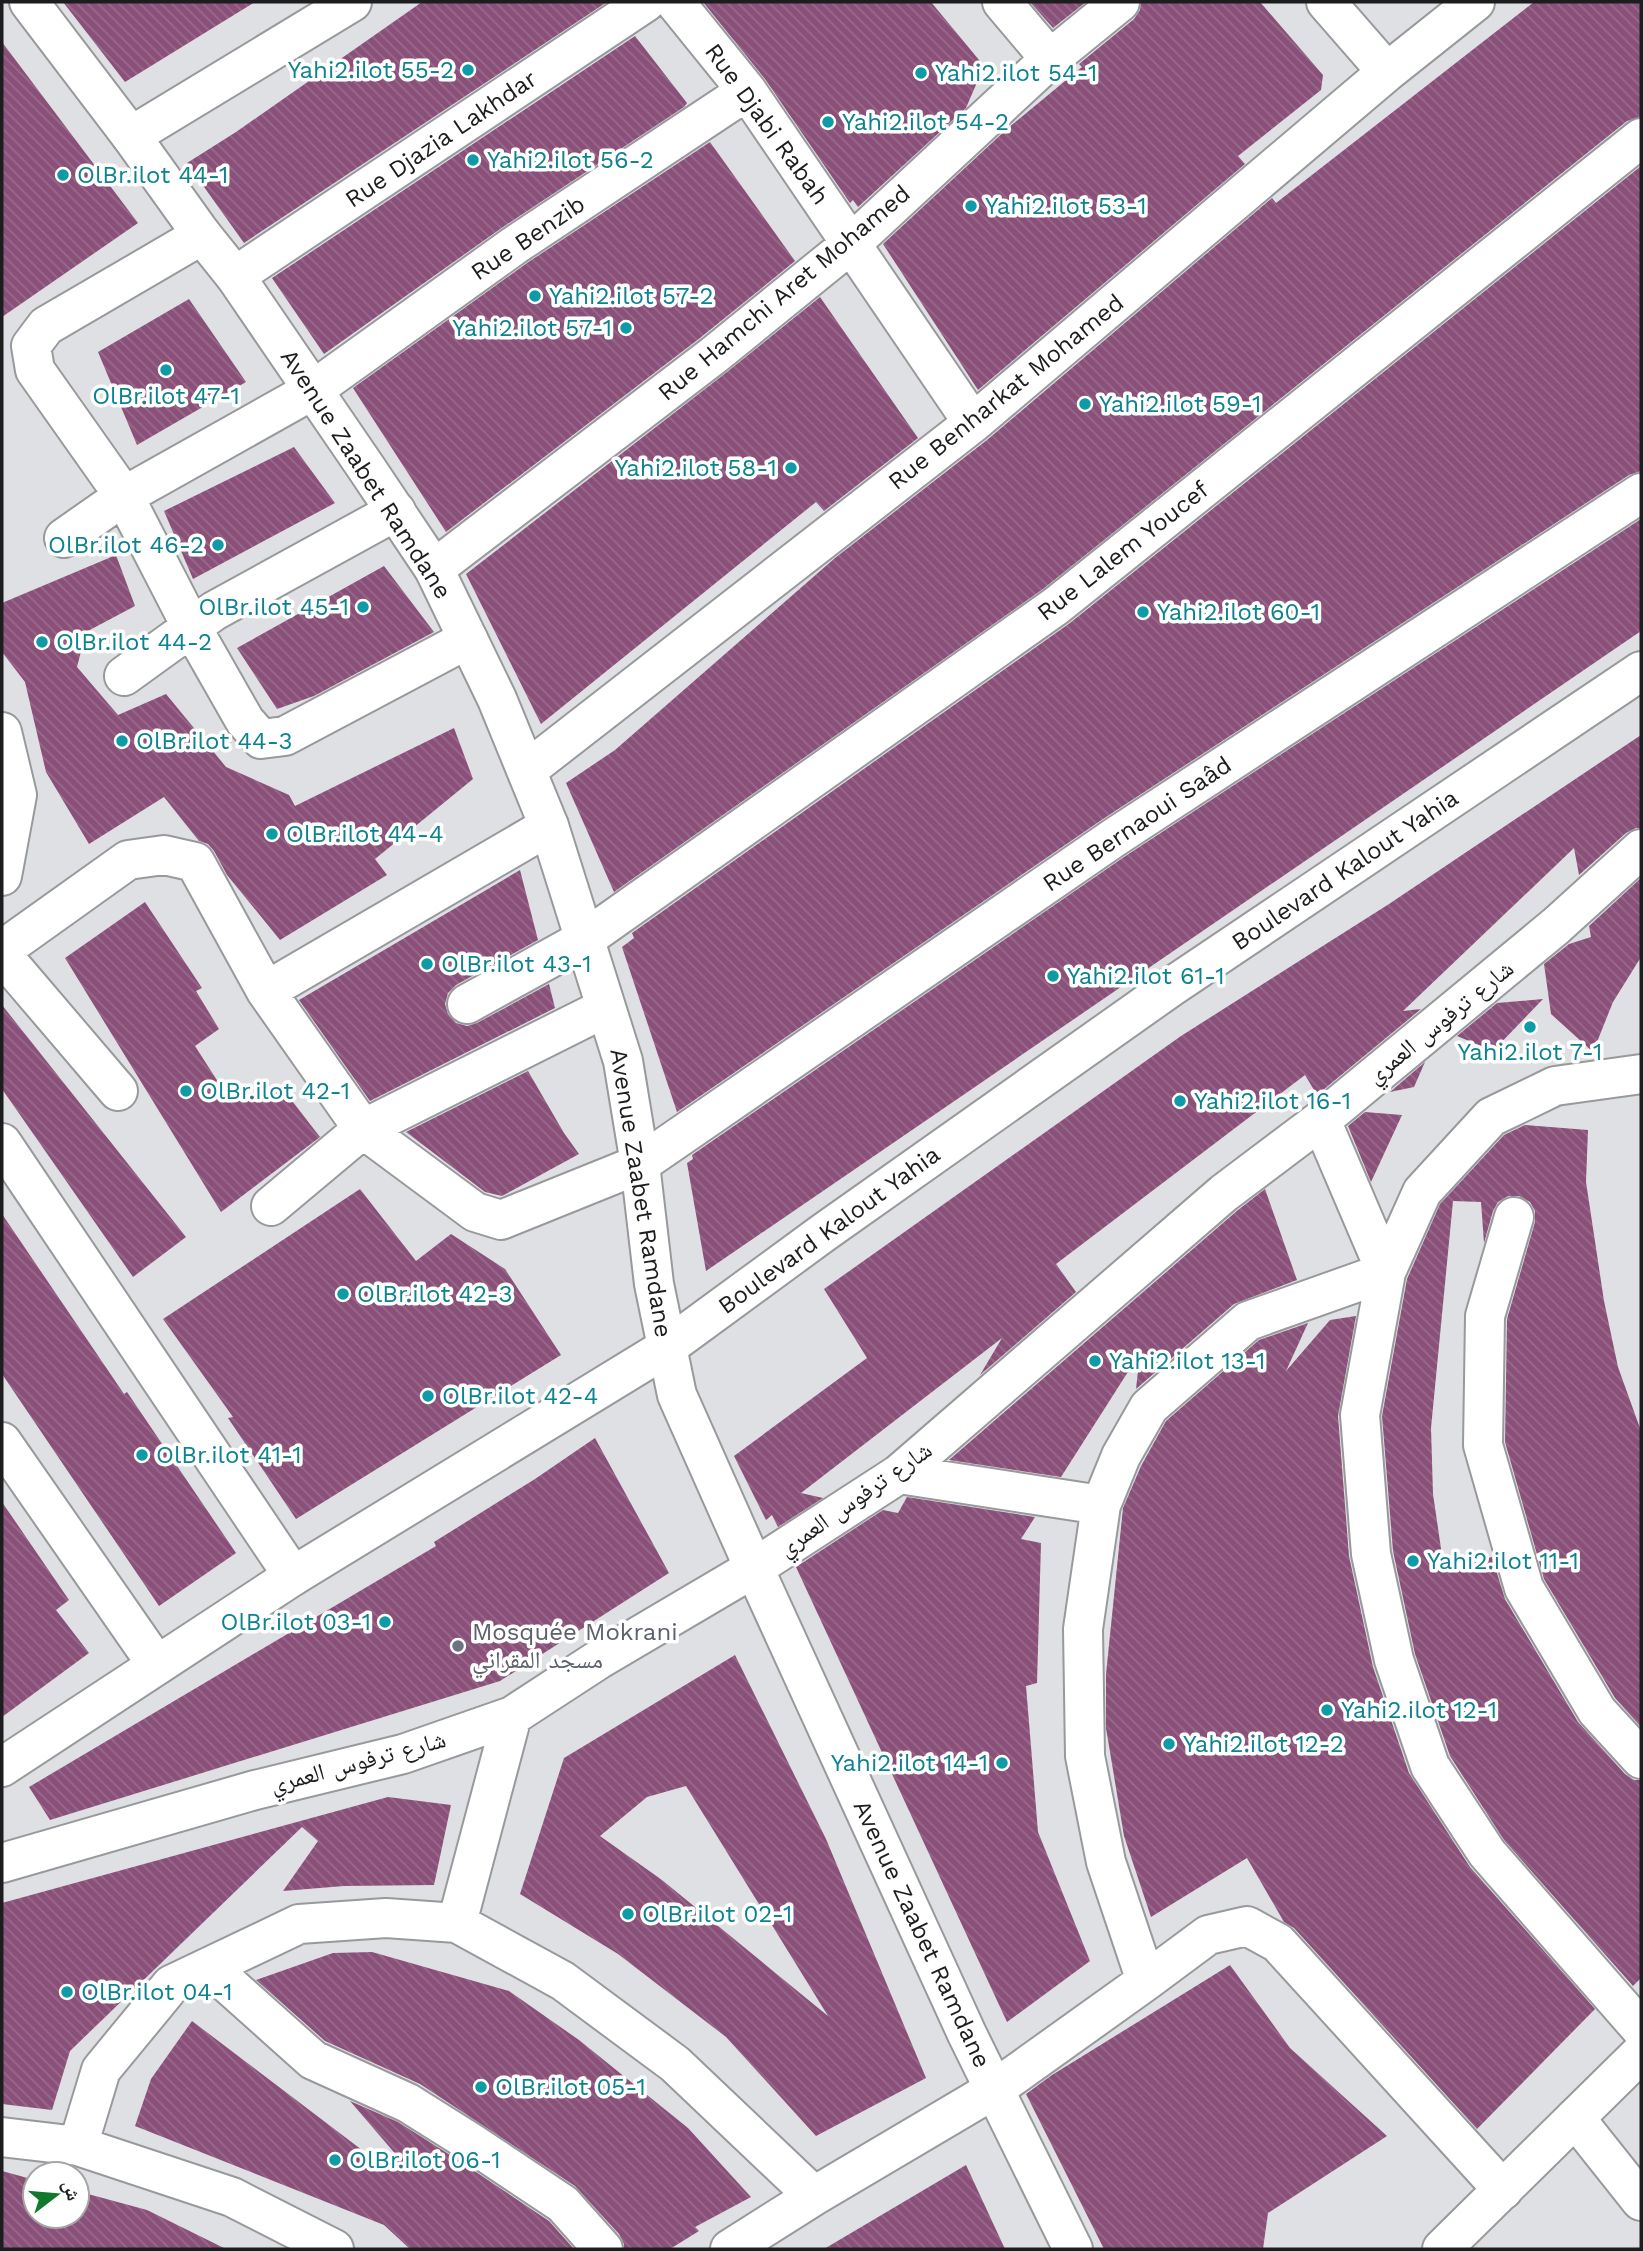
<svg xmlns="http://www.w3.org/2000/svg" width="1643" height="2251" viewBox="0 0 1643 2251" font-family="'Work Sans','Noto Naskh Arabic',sans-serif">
  <defs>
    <pattern id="building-back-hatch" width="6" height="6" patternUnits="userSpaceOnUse" patternTransform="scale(1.75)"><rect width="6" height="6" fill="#8b5079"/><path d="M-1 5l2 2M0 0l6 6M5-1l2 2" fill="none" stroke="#976b8a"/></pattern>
  </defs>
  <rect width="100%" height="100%" fill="#dfe0e3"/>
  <path fill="url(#building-back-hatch)" fill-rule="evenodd" d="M63,2H255L125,82Z
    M422,2H607L244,243L187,163L236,132Z
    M703,2H931L984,66L966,108L858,207L853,200L850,203L765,79Z
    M1030,2H1086L1053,28Z
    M1141,2H1260L1323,75L1321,90L1238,156L1245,164L978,390L883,244L1008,128L1082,67L1079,64L1134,19L1140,10Z
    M1534,2H1641V117L1627,121L1043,589L614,892L566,783L615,750L835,558L987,440L1272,198L1276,203Z
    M635,36L687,103L684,107L503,227L324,354L272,278Z
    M2,42L138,223L2,317Z
    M710,142L795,261L700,338L446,532L353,388L527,263Z
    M1641,166V471L1629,475L1103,819L677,1112L622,947L634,938L632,933L1070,623Z
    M820,297L918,438L824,511L816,502L541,724L466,574L727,372Z
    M189,299L246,382L137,445L98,352Z
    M294,447L335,503L193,579L164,511Z
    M1641,519V631L706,1271L687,1163L693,1159L692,1155L1127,855Z
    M116,555L135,606L86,632L77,667L118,715L166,694L226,767L289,795L295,806L454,728L473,779L375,859L387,875L280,940L227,875L214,851L208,844L199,841L164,797L89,844L46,772L25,682L2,652V603Z
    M384,566L434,632L314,696L277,709L237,648Z
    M1641,735V828H1636L1626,833L1579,875L1574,848L1403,1011L1421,1009L1317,1095L1305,1075L1056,1264L1076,1292L980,1375L1002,1338L801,1493L823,1498L778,1527L772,1515L766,1520L734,1456L867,1358L824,1289L1181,1036L1389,904Z
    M520,870L538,940L456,985L448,993L445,1004L448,1014L456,1023L467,1026L477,1023L549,984L555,1008L370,1101L299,1000Z
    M1641,878V957L1613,1002L1593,1052L1551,1014L1544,964L1569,944L1591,937L1589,926Z
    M145,902L202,988L196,991L219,1029L195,1046L231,1102L279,1084L320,1137L221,1212L65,958Z
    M1543,999L1493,1051L1457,1036L1497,1003Z
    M2,1005L186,1237L133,1277L2,1089Z
    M1425,1062L1414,1087L1390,1092Z
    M528,1071L564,1133L579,1154L502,1196L485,1192L406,1132Z
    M1365,1112L1402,1115L1371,1182L1348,1126Z
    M1525,1125L1588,1130L1586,1182L1604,1301L1618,1367L1641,1431V1727L1615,1698L1544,1579L1505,1442L1507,1319L1535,1222V1211L1530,1202L1519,1196H1508L1498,1202L1493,1211L1484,1243L1481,1202L1453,1201L1431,1428L1433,1494L1444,1569L1492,1557L1505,1599L1578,1722L1625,1774L1634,1780H1641V1978L1633,1986L1504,1840L1450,1756L1415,1654L1393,1551L1382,1416L1407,1279L1440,1204L1504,1135Z
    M360,1189L416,1261L451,1234L505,1269L561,1355L296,1519L228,1418L233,1417L163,1319Z
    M1265,1189L1297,1280L1234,1304L1136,1389L1140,1353L1061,1477L949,1460L1238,1210Z
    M2,1214L124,1394L127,1392L236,1553L159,1606L2,1374Z
    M1356,1316L1338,1416L1349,1556L1373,1667L1409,1773L1470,1867L1595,2009L1477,2129L1294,1928L1284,1922L1247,1858L1151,1917L1124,1836L1106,1728V1674L1123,1508L1141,1466L1166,1421L1259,1340L1308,1323L1286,1371L1330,1320Z
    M595,1438L669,1573L500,1681L50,1820L29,1787L436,1546L434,1542L535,1479Z
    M907,1497L1035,1517L1021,1539L1041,1543L1037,1683L1026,1686L1038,1832L1090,1961L1007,2022L796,1567L883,1510L898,1513Z
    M2,1502L69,1600L56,1610L89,1653L2,1717Z
    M735,1655L826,1839L926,2078L816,2136L726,2037L618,1954L520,1894L564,1758ZM686,1786L828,2016L662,1880L600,1836L647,1797Z
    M388,1797L451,1805L434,1885L344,1886L283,1891L318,1841L302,1827L70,2051L52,2110L2,2104V1903Z
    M372,1952L509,1991L579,2040L688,2128L751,2197L695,2227L699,2231L670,2249H624V2244L619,2234L575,2186L420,2084L325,2041L256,1980L333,1953Z
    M1230,1965L1290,2048L1387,2136L1268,2213L1263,2249H1104L1026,2094L1052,2075Z
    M192,2021L387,2169L398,2157L350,2101L398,2122L458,2160L549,2221L574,2249H410L384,2225L135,2126L151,2079Z
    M966,2165L1005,2249H824Z
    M2,2171L35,2180V2216H77V2191L147,2210L226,2249H2Z"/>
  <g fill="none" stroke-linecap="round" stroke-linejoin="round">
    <defs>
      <path id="minor" d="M675,2L747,91L973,423
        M1002,2L1050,59
        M1326,2L1387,72
        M202,235L46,326L31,346L35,370L124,496L192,628L245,721L261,739L285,736L468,639
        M235,276L646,2
        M64,538L124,496L313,390L515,245L747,91
        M434,569L714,355L852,243L1050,59L1120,2
        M124,676L214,611L396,511
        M2,732L17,795L2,876
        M527,770L973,423L1387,72L1475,2
        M2,950L128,860L164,855L195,862L266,991L363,1129L475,1212L501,1220L640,1164L1115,837L1641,493
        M2,955L118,1091
        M266,991L549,826
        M467,1004L585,939L1056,606L1641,138
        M1641,1074L1555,1086L1491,1117L1422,1192L1386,1272L1360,1415L1371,1554L1394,1660L1430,1766L1487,1853L1641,2029
        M2,1143L293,1576
        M271,1206L363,1129L605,1008
        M1514,1217L1485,1316L1483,1445L1524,1588L1597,1711L1641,1759
        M2,1442L157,1665
        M899,1474L1101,1505
        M2,1863L255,1790L403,1754L512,1716L598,1660L754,1568L899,1474L1224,1193L1321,1120L1556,926L1641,849
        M457,1923L512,1716
        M209,1967L313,2060L408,2103L470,2142L563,2204L603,2249
        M1146,1981L1106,1862L1085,1756L1083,1629L1101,1505L1121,1456L1149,1407L1248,1321L1386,1272L1321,1120
        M1575,2118L1641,2201
        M2,2137L78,2146L232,2197L334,2249
        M78,2146L101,2070L171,1985L299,1924L386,1918L457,1923L563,1981L675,2064L814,2196
        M730,2249L814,2196L995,2089L1146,1981L1208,1935L1247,1926L1278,1943L1503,2190"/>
      <path id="tertiary" d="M131,136L352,2
        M2,1767L293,1576L666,1348L823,1233L1171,987L1641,671"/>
      <path id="secondary" d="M29,2L131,136L202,235L235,276L367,469L434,569L497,699L549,826L623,1061L640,1164L654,1284L677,1395L754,1568L967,2034L1073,2249
        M1442,2249L1641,2053"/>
    </defs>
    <use href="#minor" stroke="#97999b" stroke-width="42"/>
    <use href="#tertiary" stroke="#97999b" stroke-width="42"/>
    <use href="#secondary" stroke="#97999b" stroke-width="42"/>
    <use href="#minor" stroke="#fff" stroke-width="38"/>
    <use href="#tertiary" stroke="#fff" stroke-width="38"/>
    <use href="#secondary" stroke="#fff" stroke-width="38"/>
  </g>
  <g fill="#0f9aa8" stroke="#fff" stroke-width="2.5">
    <circle cx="468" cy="70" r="7"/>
    <circle cx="921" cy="73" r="7"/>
    <circle cx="828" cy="122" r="7"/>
    <circle cx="473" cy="160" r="7"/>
    <circle cx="63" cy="175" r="7"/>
    <circle cx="971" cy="206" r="7"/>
    <circle cx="535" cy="296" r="7"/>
    <circle cx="626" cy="328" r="7"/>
    <circle cx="166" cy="370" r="7"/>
    <circle cx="1085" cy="404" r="7"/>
    <circle cx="791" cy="468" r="7"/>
    <circle cx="218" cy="545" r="7"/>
    <circle cx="363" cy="607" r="7"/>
    <circle cx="1143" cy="612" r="7"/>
    <circle cx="42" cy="642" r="7"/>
    <circle cx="122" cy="741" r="7"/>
    <circle cx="272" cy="834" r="7"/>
    <circle cx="427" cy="964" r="7"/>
    <circle cx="1053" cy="976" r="7"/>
    <circle cx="1530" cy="1027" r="7"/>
    <circle cx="186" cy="1091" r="7"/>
    <circle cx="1180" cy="1101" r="7"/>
    <circle cx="343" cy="1294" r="7"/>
    <circle cx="1095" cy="1361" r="7"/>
    <circle cx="428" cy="1396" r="7"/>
    <circle cx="142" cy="1455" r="7"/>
    <circle cx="1413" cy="1561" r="7"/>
    <circle cx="385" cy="1622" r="7"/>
    <circle cx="1327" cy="1710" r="7"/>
    <circle cx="1169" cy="1744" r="7"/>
    <circle cx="1002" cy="1763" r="7"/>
    <circle cx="628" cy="1914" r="7"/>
    <circle cx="67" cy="1992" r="7"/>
    <circle cx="481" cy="2087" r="7"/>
    <circle cx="335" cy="2160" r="7"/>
  </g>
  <circle fill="#6b7280" stroke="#fff" stroke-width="2.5" cx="458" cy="1646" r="7"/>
  <g text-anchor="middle" stroke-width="7" stroke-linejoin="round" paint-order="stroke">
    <g font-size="24" fill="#0d838f" stroke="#fff" text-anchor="start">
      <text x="454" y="78" text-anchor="end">Yahi2.ilot 55-2</text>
      <text x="935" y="81">Yahi2.ilot 54-1</text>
      <text x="842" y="130">Yahi2.ilot 54-2</text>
      <text x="487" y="168">Yahi2.ilot 56-2</text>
      <text x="77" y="183">OlBr.ilot 44-1</text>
      <text x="985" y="214">Yahi2.ilot 53-1</text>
      <text x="549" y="304">Yahi2.ilot 57-2</text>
      <text x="612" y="336" text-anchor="end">Yahi2.ilot 57-1</text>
      <text x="166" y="404" text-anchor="middle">OlBr.ilot 47-1</text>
      <text x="1099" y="412">Yahi2.ilot 59-1</text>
      <text x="777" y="476" text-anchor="end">Yahi2.ilot 58-1</text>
      <text x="204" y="553" text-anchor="end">OlBr.ilot 46-2</text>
      <text x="349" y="615" text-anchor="end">OlBr.ilot 45-1</text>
      <text x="1157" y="620">Yahi2.ilot 60-1</text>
      <text x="56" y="650">OlBr.ilot 44-2</text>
      <text x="136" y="749">OlBr.ilot 44-3</text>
      <text x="286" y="842">OlBr.ilot 44-4</text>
      <text x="441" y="972">OlBr.ilot 43-1</text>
      <text x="1067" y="984">Yahi2.ilot 61-1</text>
      <text x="1530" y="1060" text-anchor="middle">Yahi2.ilot 7-1</text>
      <text x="200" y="1099">OlBr.ilot 42-1</text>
      <text x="1194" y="1109">Yahi2.ilot 16-1</text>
      <text x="357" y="1302">OlBr.ilot 42-3</text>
      <text x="1109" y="1369">Yahi2.ilot 13-1</text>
      <text x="442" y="1404">OlBr.ilot 42-4</text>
      <text x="156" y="1463">OlBr.ilot 41-1</text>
      <text x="1427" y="1569">Yahi2.ilot 11-1</text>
      <text x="371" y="1630" text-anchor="end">OlBr.ilot 03-1</text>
      <text x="1341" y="1718">Yahi2.ilot 12-1</text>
      <text x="1183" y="1752">Yahi2.ilot 12-2</text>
      <text x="988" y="1771" text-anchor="end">Yahi2.ilot 14-1</text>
      <text x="642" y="1922">OlBr.ilot 02-1</text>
      <text x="81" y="2000">OlBr.ilot 04-1</text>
      <text x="495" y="2095">OlBr.ilot 05-1</text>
      <text x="349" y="2168">OlBr.ilot 06-1</text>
    </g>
    <g font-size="24" fill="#1d1d1f" stroke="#fff">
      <text transform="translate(767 124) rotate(54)" y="8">Rue Djabi Rabah</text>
      <text transform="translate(441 139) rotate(-34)" y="8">Rue Djazia Lakhdar</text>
      <text transform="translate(528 238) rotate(-34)" y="8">Rue Benzib</text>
      <text transform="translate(784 293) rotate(-40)" y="8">Rue Hamchi Aret Mohamed</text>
      <text transform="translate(1006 392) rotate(-39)" y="8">Rue Benharkat Mohamed</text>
      <text transform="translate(366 474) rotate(57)" y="8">Avenue Zaabet Ramdane</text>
      <text transform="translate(1123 551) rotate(-38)" y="8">Rue Lalem Youcef</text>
      <text transform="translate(1137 824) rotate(-34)" y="8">Rue Bernaoui Saâd</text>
      <text transform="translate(1345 870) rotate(-34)" y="8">Boulevard Kalout Yahia</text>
      <text transform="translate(1440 1022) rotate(-39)" y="8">شارع ترفوس العمري</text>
      <text transform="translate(641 1193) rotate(81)" y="8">Avenue Zaabet Ramdane</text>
      <text transform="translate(829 1230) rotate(-36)" y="8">Boulevard Kalout Yahia</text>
      <text transform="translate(855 1499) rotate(-35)" y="8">شارع ترفوس العمري</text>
      <text transform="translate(358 1762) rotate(-15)" y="8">شارع ترفوس العمري</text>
      <text transform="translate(922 1934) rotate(65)" y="8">Avenue Zaabet Ramdane</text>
    </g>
    <g font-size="24" fill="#5b616d" stroke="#fff" text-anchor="start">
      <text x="472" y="1640">Mosquée Mokrani<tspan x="472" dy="28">مسجد المقراني</tspan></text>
    </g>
  </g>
  <rect width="1643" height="2251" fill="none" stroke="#1d1d1f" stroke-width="7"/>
  <g transform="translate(56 2195) rotate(74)"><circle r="33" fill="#ffffff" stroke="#a5a5a5" stroke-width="2"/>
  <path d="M0-5L12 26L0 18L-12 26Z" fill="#12792c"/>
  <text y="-10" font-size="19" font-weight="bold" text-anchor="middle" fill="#1d1d1f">ش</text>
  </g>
</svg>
